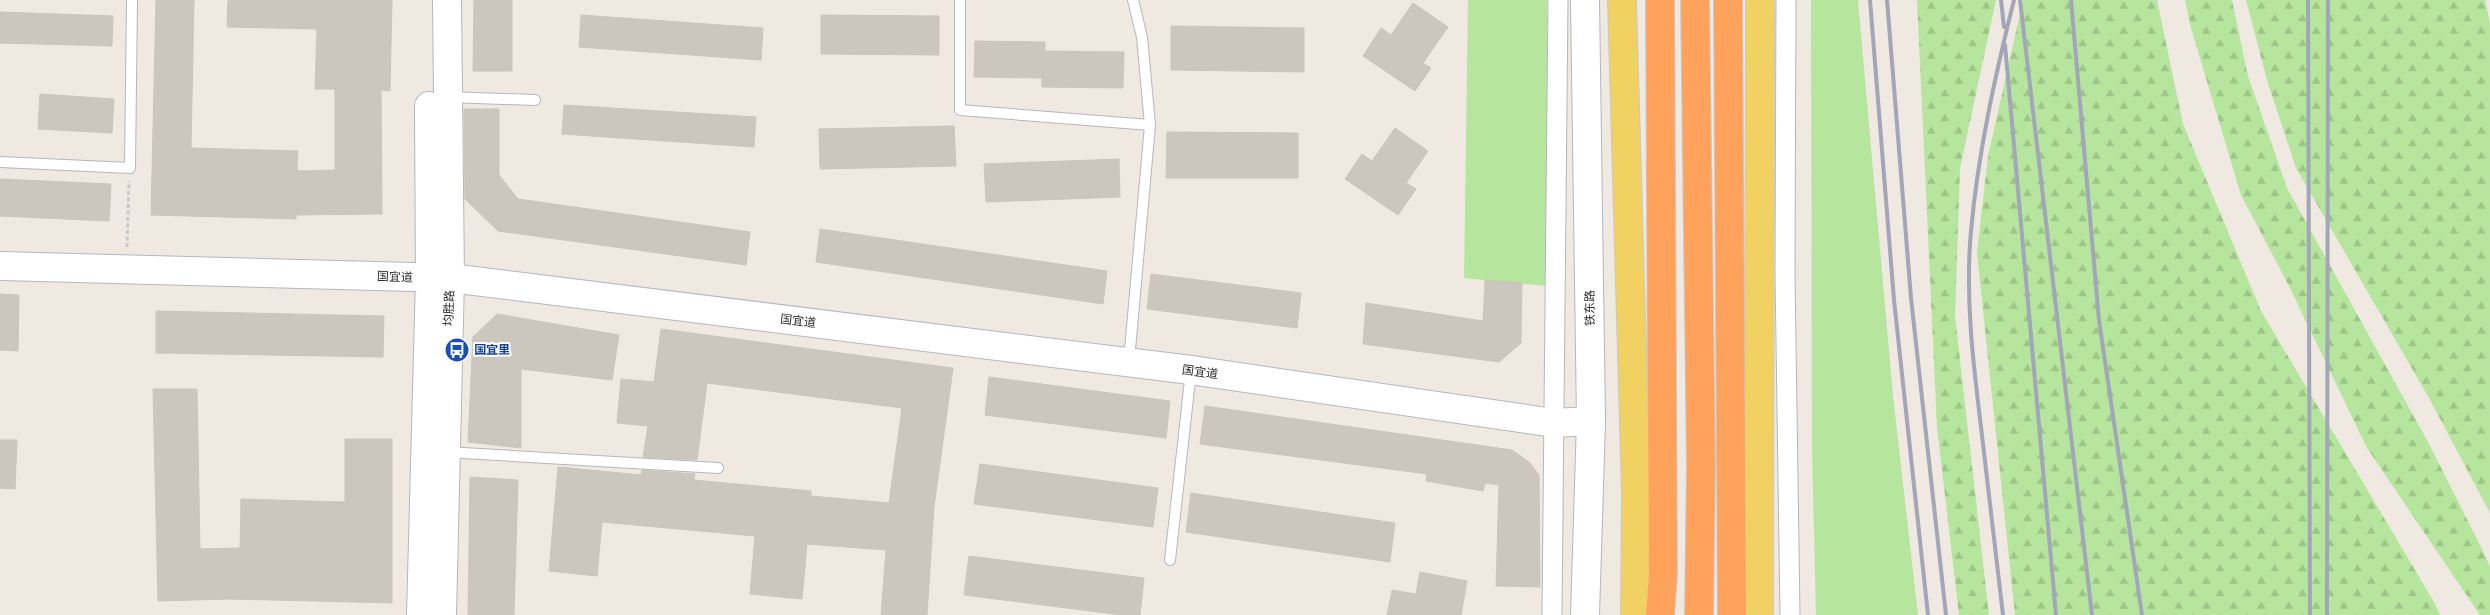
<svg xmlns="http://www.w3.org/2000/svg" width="2490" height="615" viewBox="0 0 2490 615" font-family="Ubuntu,'Noto Sans SC',sans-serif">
  <defs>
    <pattern id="forest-firs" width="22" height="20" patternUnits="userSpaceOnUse" patternTransform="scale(1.25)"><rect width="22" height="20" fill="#b6e59e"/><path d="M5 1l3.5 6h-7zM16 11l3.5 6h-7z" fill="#9dc588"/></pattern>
  </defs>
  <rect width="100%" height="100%" fill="#efe9e1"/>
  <path fill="#b6e59e" d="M1468,0H1547V286L1464,278Z
    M1811,0H1858L1893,396L1918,615H1816L1812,448Z"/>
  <path fill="url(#forest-firs)" d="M1917,0H1996L1960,168L1955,316L1989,615H1959L1937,427Z
    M2023,0H2157L2183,124L2261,311L2434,602L2440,615H2015L1977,253L1988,156Z
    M2185,0H2232L2248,76L2287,188L2429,444L2481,547L2490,567V615H2480L2367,448L2289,286L2241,195L2191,28Z
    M2246,0H2485L2490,24V513L2429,398L2296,168L2267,80Z"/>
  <path fill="#cbc7bf" stroke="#cbc5ba" d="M156,0H194L191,148L298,151L297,171L335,170V89H315L317,29L227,27L228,0H392L390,91L381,90L382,214L296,215V219L151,215Z
    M474,0H512V71H473Z
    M1413,3L1448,27L1423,63L1431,68L1415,91L1363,56L1381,28L1391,35Z
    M0,12L113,16L112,46L0,43Z
    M581,15L763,28L761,60L579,47Z
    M821,15L939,16V55L821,54Z
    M1171,26L1304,28V72L1171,70Z
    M975,41L1045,42V51L1124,52L1123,88L1042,87V78L974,77Z
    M40,94L114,99L112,133L38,129Z
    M564,105L756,117L754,147L562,134Z
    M464,109H499V175L518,199L750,232L746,265L498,231L465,199Z
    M954,126L956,166L820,169L819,129Z
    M1395,128L1428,151L1406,183L1416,189L1398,215L1345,179L1362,154L1372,161Z
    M1167,132L1298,133V178H1166Z
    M1119,159L1120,197L986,202L984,164Z
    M0,179L111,184L109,221L0,216Z
    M820,229L1107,271L1103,304L816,262Z
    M1151,274L1301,293L1297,328L1147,309Z
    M1485,280L1522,283L1521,343L1499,362L1363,344L1366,303L1483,321Z
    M0,294L19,295L18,351L0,350Z
    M156,311L384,316L383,357L156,353Z
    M497,314L619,335L612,380L521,369V448L468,442L473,337Z
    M661,329L953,368L934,507L927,615H881L886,550L807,544L802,599L750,594L755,536L602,522L597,576L549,571L558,467L641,475L642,470L695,474L694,480L811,491V496L889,503L902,408L707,383L697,460L643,457L648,426L617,423L621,379L654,382Z
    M989,377L1170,401L1166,438L985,415Z
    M153,389H197L200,549L240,548L241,499L345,502V439H392V603L230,599L158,601Z
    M1205,406L1512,450L1529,462L1539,475L1540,587L1496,586L1499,485L1485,483L1483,491L1426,481L1427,474L1200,444Z
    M0,440H17L15,489L0,488Z
    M980,464L1158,488L1153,527L974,504Z
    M470,477L518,480L514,615H468Z
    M1191,493L1395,523L1390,562L1186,532Z
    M969,556L1144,578L1140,615H1122L964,595Z
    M1420,572L1467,581L1461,615H1387L1392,590L1416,594Z"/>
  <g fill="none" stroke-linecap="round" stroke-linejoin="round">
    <defs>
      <path id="lane" d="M960,0V110L1150,125
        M448,97L535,100
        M0,162L130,168L132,0
        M1129,361L1150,125L1142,37L1133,0
        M446,452L718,468
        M1170,560L1191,371"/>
      <path id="street" d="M1786,0L1785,274L1790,615
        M1552,615L1558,0"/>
      <path id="secondary" d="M1585,0L1591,421L1585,615
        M0,266L450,278L1191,370L1554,423L1591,421
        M421,615L430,278L429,106
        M442,615L450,278L447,0"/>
      <path id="primary" d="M1622,0L1636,494L1635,615
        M1759,615L1760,0"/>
      <path id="highway" d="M1660,0L1663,575L1660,615
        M1695,0L1701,466L1699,615
        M1728,0L1732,615"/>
    </defs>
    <use href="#lane" stroke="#b4b7c1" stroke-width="12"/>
    <use href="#street" stroke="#b4b7c1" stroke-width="21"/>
    <use href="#secondary" stroke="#b4b7c1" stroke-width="30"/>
    <use href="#primary" stroke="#c9c9c9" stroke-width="30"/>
    <use href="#highway" stroke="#c9c9c9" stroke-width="30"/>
    <path stroke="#c9c9c9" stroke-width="3" stroke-dasharray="4 2.5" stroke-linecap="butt" d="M127,247L129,181"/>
    <use href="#lane" stroke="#fff" stroke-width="10"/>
    <use href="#street" stroke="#fff" stroke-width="19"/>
    <use href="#secondary" stroke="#fff" stroke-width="28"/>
    <use href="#primary" stroke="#f2d163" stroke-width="28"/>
    <use href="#highway" stroke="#ffa35c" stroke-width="28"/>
    <path stroke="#a3a6b8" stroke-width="4" d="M1870,0L1894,300L1928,615
      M1887,0L1911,298L1946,615
      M2001,0L2004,27
      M2020,0L2092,615
      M2071,0L2099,320L2142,615
      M2308,0L2310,615
      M2005,45L2056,615
      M2003,615C1996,552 1988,490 1981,427C1973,362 1965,296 1971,231C1978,153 1995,76 2014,0
      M2327,615L2328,0"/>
  </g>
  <defs>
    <symbol id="bus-disc" viewBox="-11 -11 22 22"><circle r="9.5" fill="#1a4fb4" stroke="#fff"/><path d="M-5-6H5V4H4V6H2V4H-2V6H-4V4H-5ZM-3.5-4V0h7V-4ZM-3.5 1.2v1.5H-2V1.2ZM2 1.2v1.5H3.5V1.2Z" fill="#fff"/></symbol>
  </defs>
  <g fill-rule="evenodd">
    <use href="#bus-disc" x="443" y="336" width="28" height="28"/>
  </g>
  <g text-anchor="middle" stroke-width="4" stroke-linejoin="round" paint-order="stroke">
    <g font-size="12" fill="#2e2e2e" stroke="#fff">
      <text transform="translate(395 277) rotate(2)" y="4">国宜道</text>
      <text transform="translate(449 308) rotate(-88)" y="4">均胜路</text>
      <text transform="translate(1590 308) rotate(-91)" y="4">铁东路</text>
      <text transform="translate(798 321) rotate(7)" y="4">国宜道</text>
      <text transform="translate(1200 372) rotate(8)" y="4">国宜道</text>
    </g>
    <g font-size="12" font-weight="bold" fill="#164399" stroke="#fff" text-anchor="start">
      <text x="474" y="354">国宜里</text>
    </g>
  </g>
</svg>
